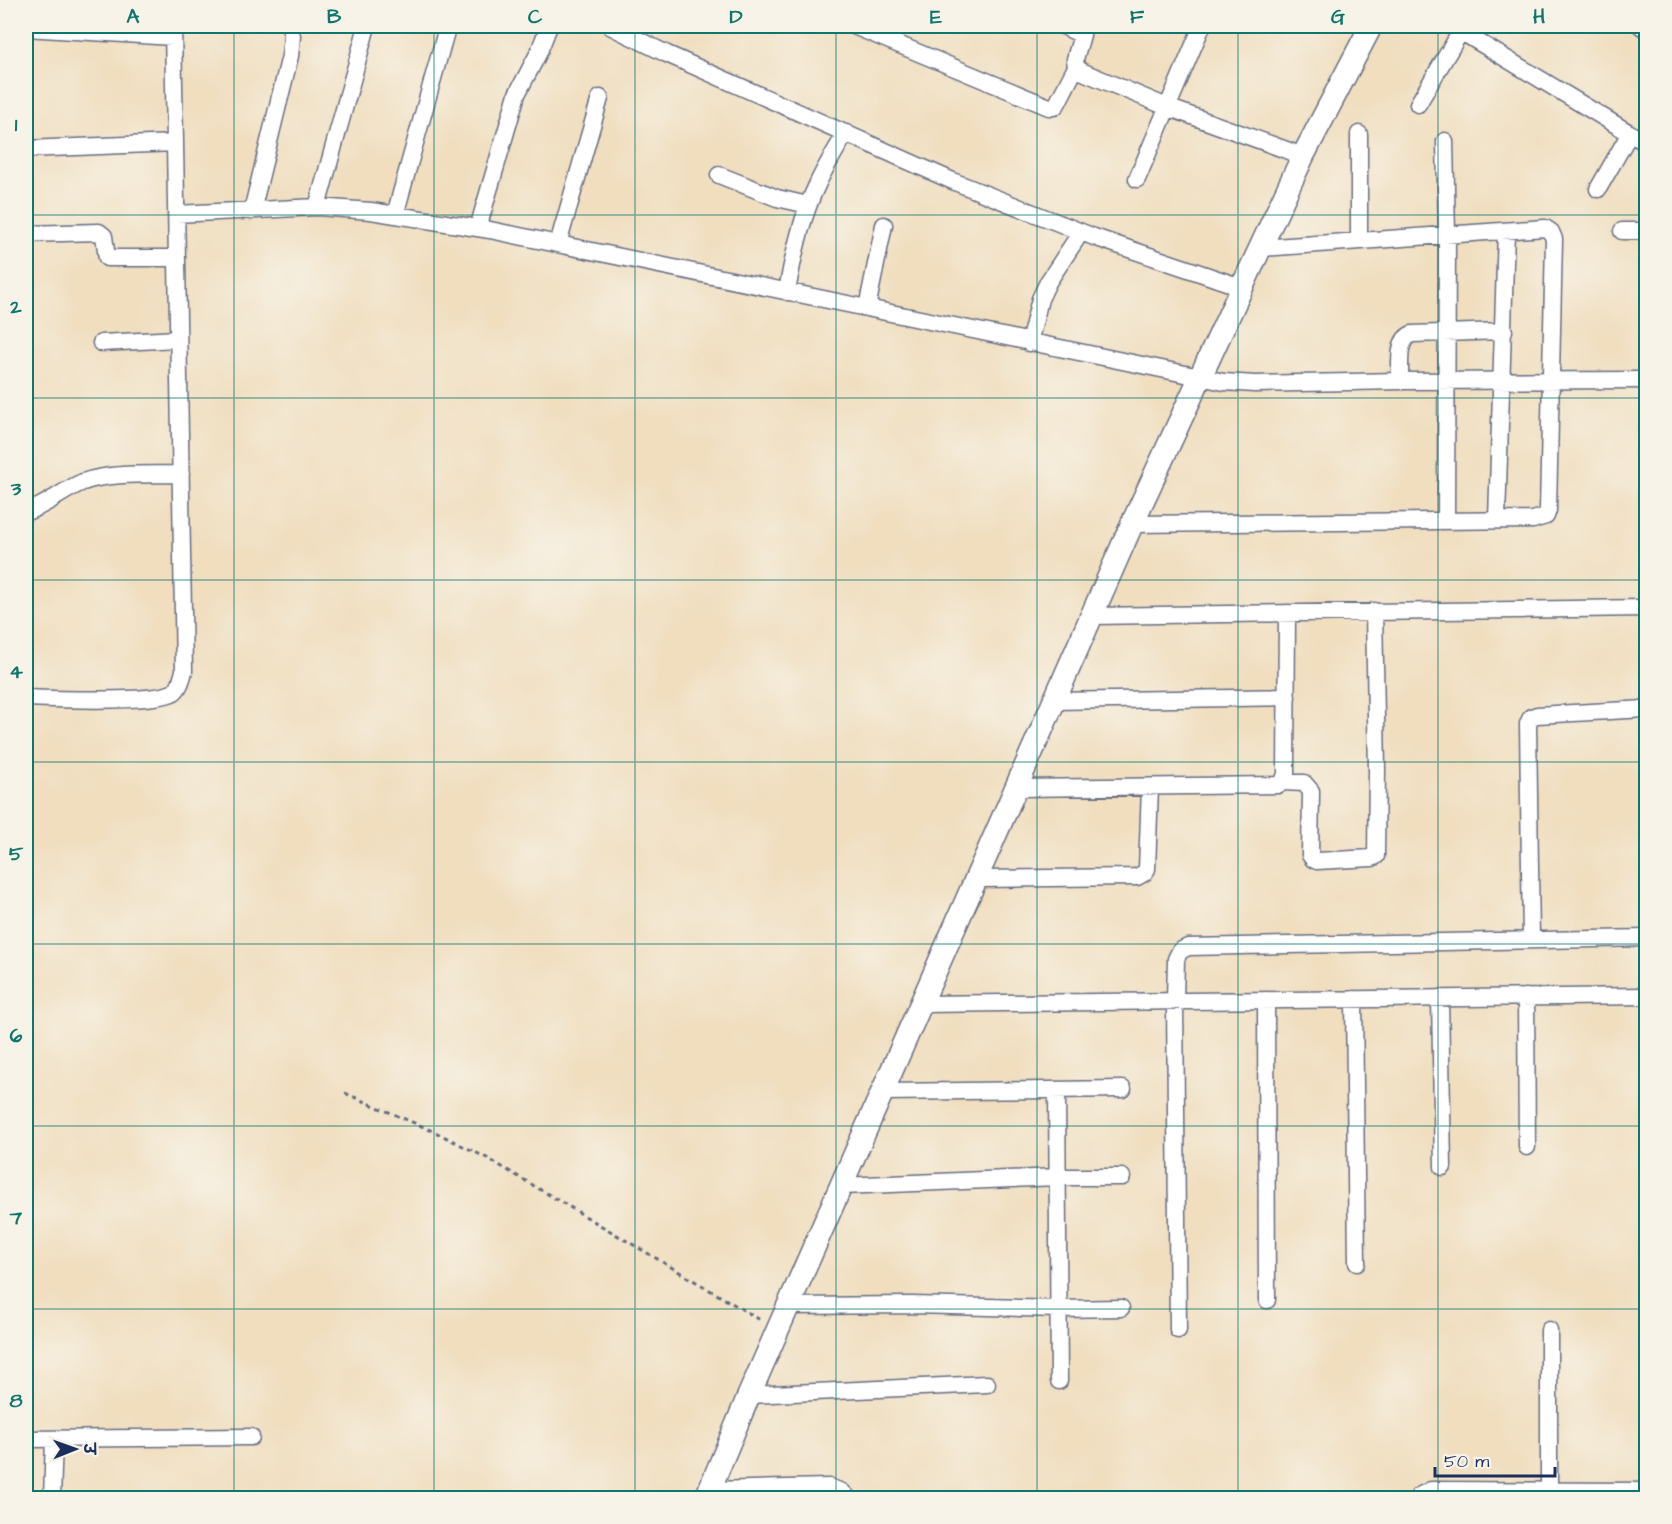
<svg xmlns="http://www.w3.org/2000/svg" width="1672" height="1524" viewBox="0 0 1672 1524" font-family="'Architects Daughter','Playpen Sans Deva',sans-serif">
  <rect width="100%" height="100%" fill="#f7f3e8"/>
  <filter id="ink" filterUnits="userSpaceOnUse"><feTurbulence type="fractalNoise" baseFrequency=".0167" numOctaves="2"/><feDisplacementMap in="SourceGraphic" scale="12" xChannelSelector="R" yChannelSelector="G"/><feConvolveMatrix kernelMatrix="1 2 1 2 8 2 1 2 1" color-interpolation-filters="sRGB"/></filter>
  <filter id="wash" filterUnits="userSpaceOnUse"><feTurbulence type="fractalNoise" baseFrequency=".008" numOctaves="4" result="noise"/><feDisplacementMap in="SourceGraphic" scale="24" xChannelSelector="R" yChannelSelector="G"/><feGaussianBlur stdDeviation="1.35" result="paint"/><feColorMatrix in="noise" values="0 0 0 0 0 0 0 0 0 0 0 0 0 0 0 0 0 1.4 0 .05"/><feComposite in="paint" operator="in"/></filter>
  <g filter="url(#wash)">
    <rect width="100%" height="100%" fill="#f0debf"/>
  </g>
  <g filter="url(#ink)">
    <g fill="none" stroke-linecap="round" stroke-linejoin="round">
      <defs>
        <path id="street" d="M610,26L667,54L955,182L1094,237L1241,287
          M854,26L1049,107H1054L1057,104L1076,67
          M1063,26L1082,35L1075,59L1076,67L1081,71L1167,107L1303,156
          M1452,26L1646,143
          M1641,26L1646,29
          M26,28L173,37
          M1418,104L1461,31
          M1359,134V241
          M1445,141L1447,235L1446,521
          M26,149L175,143
          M719,175L777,198L808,205
          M1137,179L1202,26
          M1598,189L1630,133
          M317,207L367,26
          M252,211L290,56L292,36L290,26
          M176,214L317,207L371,211L490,230L1224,382L1255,384L1400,381L1646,380
          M395,215L447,28
          M478,228L517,94L538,54L549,26
          M1622,231H1646
          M26,234L99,232L104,236L107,258H177
          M558,244L600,98
          M787,292C793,256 801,218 817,185C825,167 836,150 846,133
          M867,308L884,225
          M101,343L178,339
          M1029,343L1040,299L1048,282L1081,232
          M1400,381C1401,366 1396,340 1412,334L1504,331
          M26,512C47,506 63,490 83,482C111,472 152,475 181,474
          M1497,520L1506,231
          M1132,524L1533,520L1546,516L1548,510L1554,239L1551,232L1545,228L1261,248
          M1091,616L1646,608
          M26,698C50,699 157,703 174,692C180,687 182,679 184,671L173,26
          M1053,701L1287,697
          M1283,782L1304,783L1311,791L1310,855L1313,859L1317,861L1372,858L1376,856L1377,770L1374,611
          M1017,788L1278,785L1283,782L1286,774L1287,613
          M977,879L1137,877L1144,873L1147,869L1150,787
          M1531,940L1528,724L1531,717L1537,715L1646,709
          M1526,997L1527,1147
          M1440,998L1443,1167
          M1354,999L1357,1263
          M1266,1000L1267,1300
          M922,1004L1646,996
          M1057,1090L1059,1381
          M884,1092L1123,1089
          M842,1186L1058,1177H1122
          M788,1306L913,1305L1059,1309L1121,1308
          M1178,1330L1175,1001L1176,959L1180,951L1188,947L1646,938
          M1549,1330V1490
          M749,1395L987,1384
          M26,1439L251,1437
          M710,1490L829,1487L842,1492L848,1498
          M52,1498L54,1439
          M1418,1498L1419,1496L1431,1490L1646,1491"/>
        <path id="secondary" d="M706,1498L749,1395L1132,524L1303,156L1371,26"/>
      </defs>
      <use href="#street" stroke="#666c80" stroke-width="19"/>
      <use href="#secondary" stroke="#666c80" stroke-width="25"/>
      <path stroke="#666c80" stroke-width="3" stroke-dasharray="4.5 4.5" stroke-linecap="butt" d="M345,1093L435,1132L487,1158L762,1321"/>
      <use href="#street" stroke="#fff" stroke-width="16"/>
      <use href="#secondary" stroke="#fff" stroke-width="22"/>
    </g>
  </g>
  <path fill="none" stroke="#0f766e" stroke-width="1.5" stroke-opacity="0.55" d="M234,26V1498M434,26V1498M635,26V1498M836,26V1498M1037,26V1498M1238,26V1498M1438,26V1498M26,215H1646M26,398H1646M26,580H1646M26,762H1646M26,944H1646M26,1126H1646M26,1309H1646"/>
  <rect width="1672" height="1524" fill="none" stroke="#f7f3e8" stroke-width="66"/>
  <g transform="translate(75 1449) rotate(89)" stroke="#f7f3e8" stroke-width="4.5" paint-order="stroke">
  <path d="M0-4.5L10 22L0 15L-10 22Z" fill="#1b2f5e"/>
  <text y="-9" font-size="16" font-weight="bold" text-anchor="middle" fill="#1b2f5e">उ</text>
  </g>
  <path d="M1435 1467v9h120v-9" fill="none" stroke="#1b2f5e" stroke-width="3"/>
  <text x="1444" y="1467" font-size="18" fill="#1b2f5e" stroke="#f7f3e8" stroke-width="4.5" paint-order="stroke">50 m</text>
  <rect x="33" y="33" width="1606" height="1458" fill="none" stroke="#0f766e" stroke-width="2"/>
  <g font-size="20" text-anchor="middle" font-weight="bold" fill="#0f766e">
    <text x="133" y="23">A</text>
    <text x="334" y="23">B</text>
    <text x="535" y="23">C</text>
    <text x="736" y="23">D</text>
    <text x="936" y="23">E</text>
    <text x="1137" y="23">F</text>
    <text x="1338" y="23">G</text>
    <text x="1539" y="23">H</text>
    <text x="16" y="131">1</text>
    <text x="16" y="313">2</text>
    <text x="16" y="495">3</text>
    <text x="16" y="678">4</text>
    <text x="16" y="860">5</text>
    <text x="16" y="1042">6</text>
    <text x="16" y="1224">7</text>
    <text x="16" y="1407">8</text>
  </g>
</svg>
